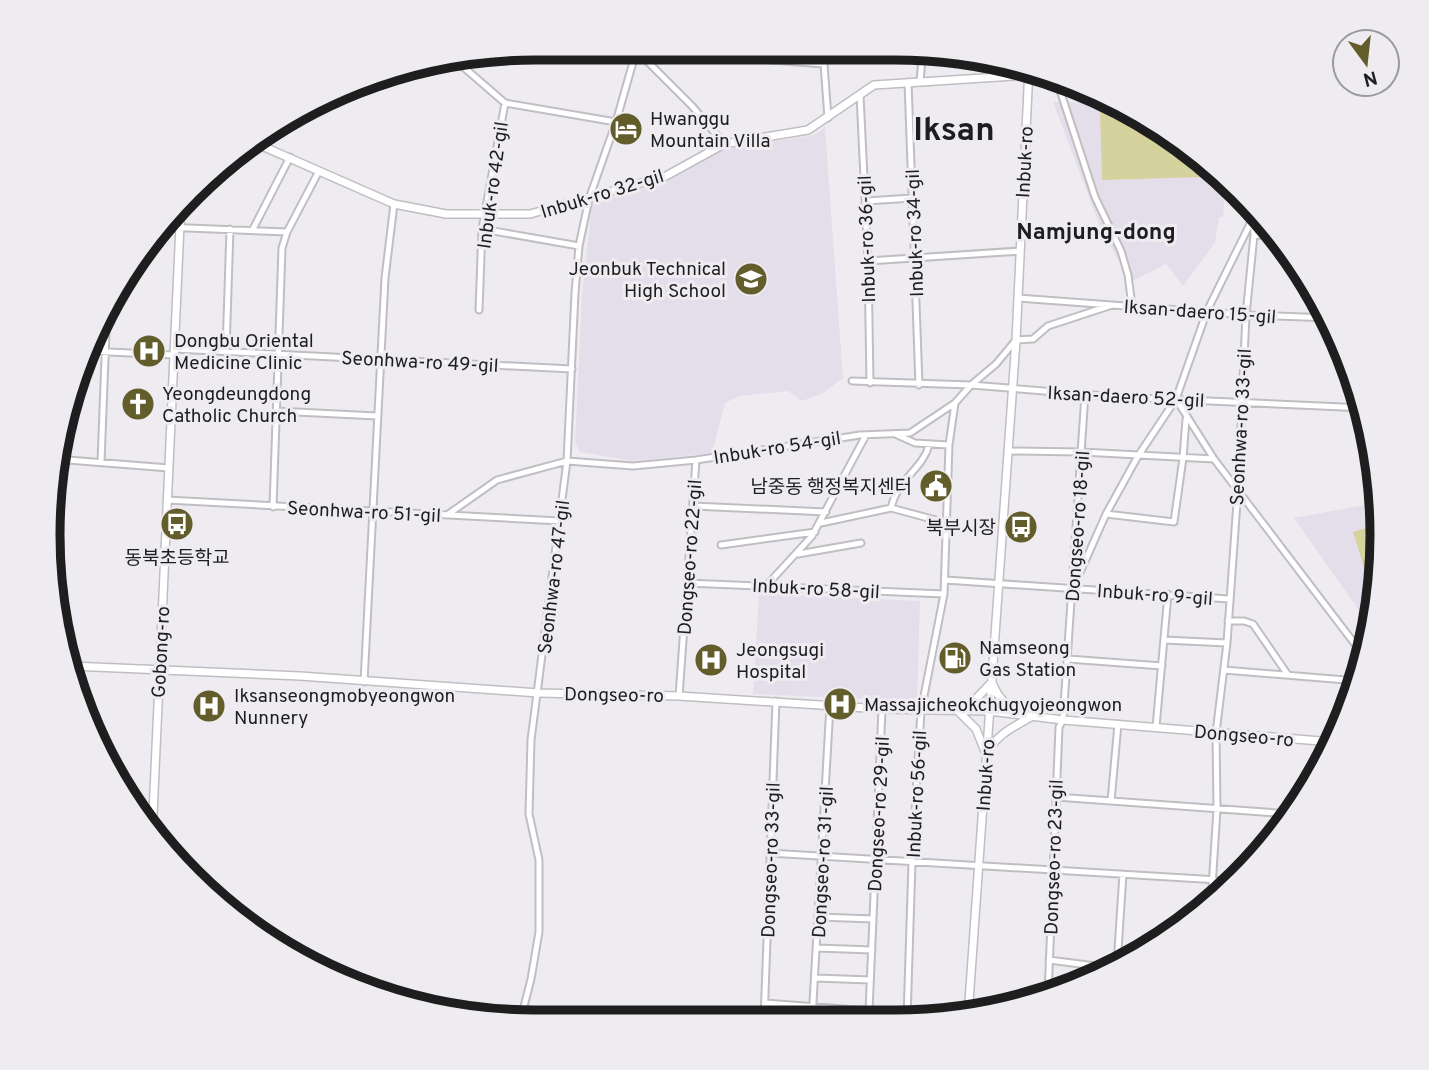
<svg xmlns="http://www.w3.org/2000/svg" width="1429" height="1070" viewBox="0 0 1429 1070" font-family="Overpass,'Noto Sans KR',sans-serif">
  <rect width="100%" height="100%" fill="#eeecf1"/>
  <path fill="#e4deea" d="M1053,102L1106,103L1165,130L1225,186L1223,217H1219L1215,243L1183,286L1166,264L1132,281L1104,237Z
    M825,127L843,378L823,393L802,401L788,391L739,396L725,403L712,453L633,461L580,452L575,443L582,295L592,204L670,180L724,149L815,135Z
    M1381,502L1378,599L1372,623L1358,609L1294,518Z
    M759,593L920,601L917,701L753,694Z"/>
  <path fill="#d6d29e" d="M1120,109L1165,130L1205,167V177L1102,180L1100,110Z
    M1380,524L1378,588L1371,590L1353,532Z"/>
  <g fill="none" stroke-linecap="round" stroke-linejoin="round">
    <defs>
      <path id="minor" d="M633,48L637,50L824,64
        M825,48L824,64L828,118
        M638,52L692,106L724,144
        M453,58L505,103L616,122
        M1029,75H1044
        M920,81L923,48
        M1057,81L1095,197L1121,251L1128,275L1132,306
        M908,82L919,385
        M860,95L868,261L870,383
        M866,201L912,198
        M163,227L287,232
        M253,229L290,157
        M482,229L579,246
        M1254,235L1279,236
        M868,261L1020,251
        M1018,298L1246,315L1330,318
        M479,310L482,229L505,103
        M174,349L572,369
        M87,351L174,355
        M226,351L230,229
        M852,381L971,385L1118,397L1365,408
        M1176,399L1214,459L1364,656
        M276,411L377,416
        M895,434L915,443L949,445
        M1008,451L1082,452L1214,459
        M55,459L169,468
        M101,462L107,306
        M167,500L560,521
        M693,506L826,512
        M273,507L282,248L287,232L319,171
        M891,508C898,478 923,469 929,445
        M1106,514L1174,522L1183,458L1186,419
        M447,515L497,480L567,461L633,466L696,460L860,435L910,433L955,403L971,385L996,364L1016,340L1033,339L1048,326L1112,305
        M821,523L891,508L947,523
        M721,545L815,532
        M798,554L861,543
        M945,580L1229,599
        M687,583L944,594
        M1075,584L1106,514L1138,456L1176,399L1207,311L1252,220
        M766,586L812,536L866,435
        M1228,621H1244L1253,624L1288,675
        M1164,640L1227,643
        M1068,659L1162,666
        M1224,670L1358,681
        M364,682L385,278L394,204
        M679,696L696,460
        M1156,727L1168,594
        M1056,797L1291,814
        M1111,801L1118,724
        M769,853L1235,881
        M1211,903L1217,809L1216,733L1227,643L1238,488L1246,315L1254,235L1253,212
        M819,917L873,919
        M817,948L872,950
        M1049,960L1111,968
        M1117,965L1123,874
        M816,978L870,980
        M1048,995L1059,727L1063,720L1085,394
        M765,1003L869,1011L904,1019
        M869,1011L882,709
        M907,1019L912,862L921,711L944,594L949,445L955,403
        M909,1019L953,1008L992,1009
        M764,1020L776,701
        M812,1020L830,705
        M520,1022L531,979L539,932V860L529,814L531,740L567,461L575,293L579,246L589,199L616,122L637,48"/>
      <path id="tertiary" d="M253,142L394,204L446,214H530L666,176L724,144L808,130L874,85L1029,75
        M71,666L300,676L538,693L679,696L882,709L989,711L1063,720L1333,742
        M992,682L972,703L958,711L976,729L986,754C996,735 1013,727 1031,717
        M992,683C999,699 1006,706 1022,712
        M152,836L181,203
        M968,1016L1016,340L1029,68"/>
    </defs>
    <use href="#minor" stroke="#c0bec2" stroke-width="9"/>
    <use href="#tertiary" stroke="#c0bec2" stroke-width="10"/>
    <use href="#minor" stroke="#fff" stroke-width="5"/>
    <use href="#tertiary" stroke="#fff" stroke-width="7"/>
  </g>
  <defs>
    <symbol id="hotel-disc" viewBox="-11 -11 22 22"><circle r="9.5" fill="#625d2a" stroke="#eeecf1"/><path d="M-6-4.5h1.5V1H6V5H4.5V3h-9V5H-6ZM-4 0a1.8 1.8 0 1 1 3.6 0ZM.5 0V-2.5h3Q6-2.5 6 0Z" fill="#fff"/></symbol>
    <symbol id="school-disc" viewBox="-11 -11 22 22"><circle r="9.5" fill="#625d2a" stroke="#eeecf1"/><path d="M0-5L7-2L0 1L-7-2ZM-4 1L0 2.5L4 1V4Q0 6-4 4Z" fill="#fff"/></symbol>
    <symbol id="hospital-disc" viewBox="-11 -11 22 22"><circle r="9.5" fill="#625d2a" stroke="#eeecf1"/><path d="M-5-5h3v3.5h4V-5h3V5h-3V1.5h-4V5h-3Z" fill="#fff"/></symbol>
    <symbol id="church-disc" viewBox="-11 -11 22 22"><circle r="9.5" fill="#625d2a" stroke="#eeecf1"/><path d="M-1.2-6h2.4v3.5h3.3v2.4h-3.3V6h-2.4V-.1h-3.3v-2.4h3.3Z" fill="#fff"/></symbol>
    <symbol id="civic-disc" viewBox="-11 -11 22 22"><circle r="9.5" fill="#625d2a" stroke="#eeecf1"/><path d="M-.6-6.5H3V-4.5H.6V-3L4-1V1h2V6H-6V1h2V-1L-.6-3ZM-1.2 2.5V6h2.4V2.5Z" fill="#fff"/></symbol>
    <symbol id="bus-disc" viewBox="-11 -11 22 22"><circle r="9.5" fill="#625d2a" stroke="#eeecf1"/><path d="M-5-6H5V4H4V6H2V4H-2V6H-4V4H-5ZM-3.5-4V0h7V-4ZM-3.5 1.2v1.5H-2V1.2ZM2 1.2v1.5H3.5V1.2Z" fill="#fff"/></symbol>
    <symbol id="fuel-disc" viewBox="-11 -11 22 22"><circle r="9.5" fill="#625d2a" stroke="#eeecf1"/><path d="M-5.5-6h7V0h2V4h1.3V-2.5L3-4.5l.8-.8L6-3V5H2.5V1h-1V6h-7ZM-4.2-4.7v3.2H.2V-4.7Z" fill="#fff"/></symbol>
  </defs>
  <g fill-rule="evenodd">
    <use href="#hotel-disc" x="607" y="110" width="38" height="38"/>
    <use href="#school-disc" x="732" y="260" width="38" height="38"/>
    <use href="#hospital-disc" x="130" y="332" width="38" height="38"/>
    <use href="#church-disc" x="119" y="385" width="38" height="38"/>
    <use href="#civic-disc" x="917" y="467" width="38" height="38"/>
    <use href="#bus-disc" x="158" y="505" width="38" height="38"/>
    <use href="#bus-disc" x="1002" y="508" width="38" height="38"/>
    <use href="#fuel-disc" x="936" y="639" width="38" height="38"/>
    <use href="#hospital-disc" x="692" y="641" width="38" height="38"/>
    <use href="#hospital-disc" x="821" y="685" width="38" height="38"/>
    <use href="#hospital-disc" x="190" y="687" width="38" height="38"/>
  </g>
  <g text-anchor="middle" stroke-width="6" stroke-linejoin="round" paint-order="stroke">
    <g font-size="19" fill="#1e1e1f" stroke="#eeecf1" text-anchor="start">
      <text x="650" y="125">Hwanggu<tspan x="650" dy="22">Mountain Villa</tspan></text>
      <text x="726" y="275" text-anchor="end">Jeonbuk Technical<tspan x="726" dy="22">High School</tspan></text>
      <text x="174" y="347">Dongbu Oriental<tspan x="174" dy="22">Medicine Clinic</tspan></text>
      <text x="162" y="400">Yeongdeungdong<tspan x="162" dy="22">Catholic Church</tspan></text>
      <text x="912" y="493" text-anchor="end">남중동 행정복지센터</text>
      <text x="996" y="534" text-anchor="end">북부시장</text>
      <text x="177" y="564" text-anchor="middle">동북초등학교</text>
      <text x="979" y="654">Namseong<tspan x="979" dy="22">Gas Station</tspan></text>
      <text x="736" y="656">Jeongsugi<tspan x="736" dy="22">Hospital</tspan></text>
      <text x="234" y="702">Iksanseongmobyeongwon<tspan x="234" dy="22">Nunnery</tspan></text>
      <text x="864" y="711">Massajicheokchugyojeongwon</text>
    </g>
    <g font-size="19" fill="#1e1e1f" stroke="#eeecf1">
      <text transform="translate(1024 162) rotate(-87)" y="7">Inbuk-ro</text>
      <text transform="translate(492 185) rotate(-82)" y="7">Inbuk-ro 42-gil</text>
      <text transform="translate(602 193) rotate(-17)" y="7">Inbuk-ro 32-gil</text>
      <text transform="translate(914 233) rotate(-92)" y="7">Inbuk-ro 34-gil</text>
      <text transform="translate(866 239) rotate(-92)" y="7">Inbuk-ro 36-gil</text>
      <text transform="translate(1200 311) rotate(4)" y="7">Iksan-daero 15-gil</text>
      <text transform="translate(420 361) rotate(3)" y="7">Seonhwa-ro 49-gil</text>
      <text transform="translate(1126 396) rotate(3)" y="7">Iksan-daero 52-gil</text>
      <text transform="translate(1240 427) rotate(-87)" y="7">Seonhwa-ro 33-gil</text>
      <text transform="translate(777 447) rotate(-9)" y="7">Inbuk-ro 54-gil</text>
      <text transform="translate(364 511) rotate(3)" y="7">Seonhwa-ro 51-gil</text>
      <text transform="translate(1077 526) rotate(-86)" y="7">Dongseo-ro 18-gil</text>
      <text transform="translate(689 557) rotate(-86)" y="7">Dongseo-ro 22-gil</text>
      <text transform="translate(553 577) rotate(-83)" y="7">Seonhwa-ro 47-gil</text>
      <text transform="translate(816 588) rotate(3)" y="7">Inbuk-ro 58-gil</text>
      <text transform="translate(1155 594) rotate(4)" y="7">Inbuk-ro 9-gil</text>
      <text transform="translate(160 652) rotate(-87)" y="7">Gobong-ro</text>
      <text transform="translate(614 694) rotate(1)" y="7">Dongseo-ro</text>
      <text transform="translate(1244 735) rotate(5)" y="7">Dongseo-ro</text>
      <text transform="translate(985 775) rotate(-86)" y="7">Inbuk-ro</text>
      <text transform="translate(916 794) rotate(-87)" y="7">Inbuk-ro 56-gil</text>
      <text transform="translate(878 814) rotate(-87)" y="7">Dongseo-ro 29-gil</text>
      <text transform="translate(1053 857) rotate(-88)" y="7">Dongseo-ro 23-gil</text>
      <text transform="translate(770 860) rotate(-88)" y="7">Dongseo-ro 33-gil</text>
      <text transform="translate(822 862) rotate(-87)" y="7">Dongseo-ro 31-gil</text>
    </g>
    <g font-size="23" font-weight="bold" fill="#1e1e1f" stroke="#eeecf1">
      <text x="1096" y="239">Namjung-dong</text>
    </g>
    <g font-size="33" font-weight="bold" fill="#1e1e1f" stroke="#eeecf1">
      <text x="954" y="140">Iksan</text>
    </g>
  </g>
  <path d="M0 0H1429V1070H0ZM535 60H895A475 475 0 0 1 1370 535V535A475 475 0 0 1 895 1010H535A475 475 0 0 1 60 535V535A475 475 0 0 1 535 60Z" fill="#eeecf1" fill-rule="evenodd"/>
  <path fill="none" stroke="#1e1e1f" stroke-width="9" d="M535 60H895A475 475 0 0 1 1370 535V535A475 475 0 0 1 895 1010H535A475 475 0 0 1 60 535V535A475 475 0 0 1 535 60Z"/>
  <g transform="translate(1366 63) rotate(165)"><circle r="33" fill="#eeecf1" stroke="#9b9a9d" stroke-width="2"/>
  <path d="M0-5L12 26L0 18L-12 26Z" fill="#625d2a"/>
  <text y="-10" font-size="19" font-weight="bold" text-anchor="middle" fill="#1e1e1f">N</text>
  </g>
</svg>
